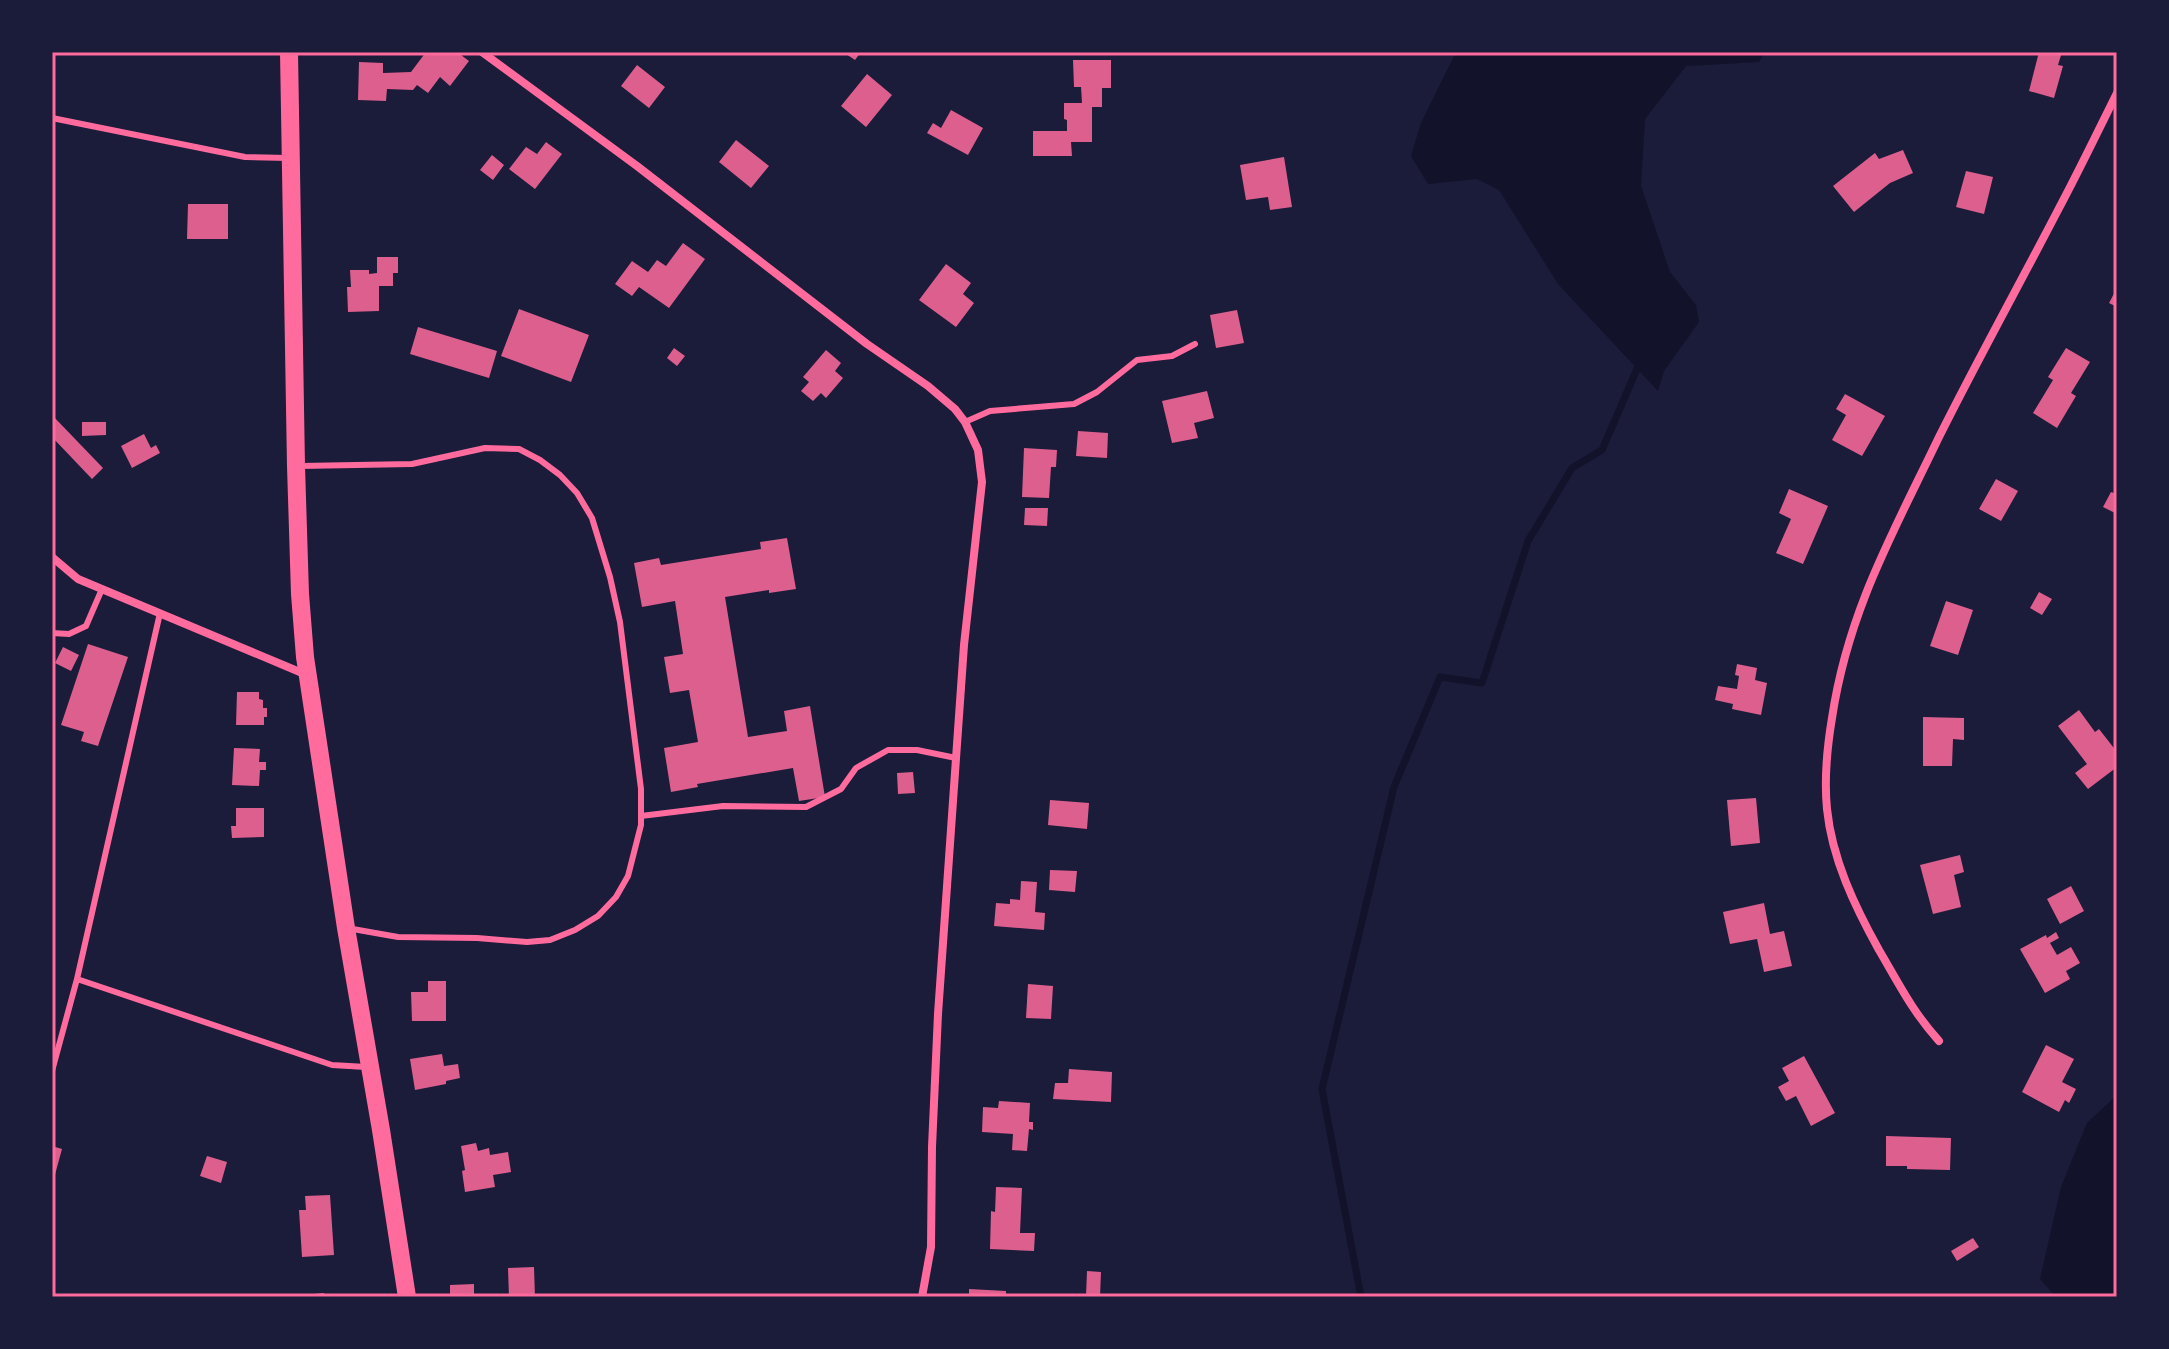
<svg xmlns="http://www.w3.org/2000/svg" width="2169" height="1349" viewBox="0 0 2169 1349" font-family="'Sofia Sans Condensed',sans-serif">
  <rect width="100%" height="100%" fill="#1b1b3a"/>
  <path fill="#12122b" d="M1456,52H1765L1759,62L1686,66L1645,119L1641,186L1670,272L1696,305L1699,322L1664,371L1658,391L1558,284L1499,190L1477,179L1428,184L1411,156L1421,123Z
    M2117,1095V1297H2056L2040,1279L2061,1187L2087,1123Z"/>
  <g fill="none" stroke-linecap="round" stroke-linejoin="round">
    <path stroke="#12122b" stroke-width="7" d="M1361,1297L1322,1089L1394,787L1440,677L1482,683L1528,541L1572,468L1602,450L1640,362"/>
  </g>
  <path fill="#dd5f8e" d="M426,52H457L469,61L450,86L440,77L428,93L417,85L413,90L387,89L386,101L358,100L359,62L383,63V73L411,72Z
    M843,52H861L855,60Z
    M2039,52H2062L2058,65L2063,66L2054,98L2029,91Z
    M1073,60H1111V88H1102V107H1092V142H1071L1072,156H1033V131H1067V120L1064,119V103H1082L1081,87H1074Z
    M637,65L665,87L649,108L621,86Z
    M867,74L892,95L866,127L841,106Z
    M951,110L983,128L968,155L927,133L933,123L941,128Z
    M736,140L769,166L751,188L719,162Z
    M546,142L562,154L535,189L509,169L526,147L537,154Z
    M1903,150L1913,173L1890,183L1854,212L1833,186L1875,153L1879,159Z
    M492,155L504,165L493,180L480,170Z
    M1284,157L1292,207L1270,210L1268,197L1246,200L1240,165Z
    M1966,171L1993,177L1984,214L1956,207Z
    M188,204H228V239H187Z
    M683,243L705,259L669,308L639,287L632,296L615,284L632,261L648,272L657,260L666,266Z
    M377,257H398V273H393V286H379V311L348,312L347,287H351L350,270H369V274L377,273Z
    M946,264L971,283L963,294L974,303L956,327L919,300Z
    M2117,288V307L2109,303Z
    M519,309L589,335L571,382L501,356Z
    M1237,310L1244,343L1216,348L1210,315Z
    M418,327L497,351L489,378L410,354Z
    M674,348L685,356L677,366L667,358Z
    M2066,348L2090,362L2071,393L2076,396L2057,428L2033,413L2053,380L2048,377Z
    M826,350L841,363L835,371L843,378L826,398L821,393L813,401L801,391L809,382L803,377Z
    M1207,391L1214,418L1194,423L1198,438L1172,443L1162,401Z
    M1845,394L1885,416L1862,456L1832,440L1846,415L1836,409Z
    M52,415L103,468L92,479L52,437Z
    M82,422H106V435L82,436Z
    M1078,431L1108,433L1107,458L1076,456Z
    M144,434L151,448L156,445L160,453L132,468L121,446Z
    M1024,448L1057,450L1056,467H1051L1049,498L1022,497Z
    M1996,479L2018,491L2001,521L1979,509Z
    M1789,489L1828,506L1803,564L1776,553L1791,519L1779,513Z
    M2111,492L2117,494V508L2115,513L2103,507Z
    M1025,508H1048L1047,526L1024,525Z
    M787,538L796,589L769,593V590L725,597L748,737L787,731L784,711L810,706L825,797L799,801L793,768L697,784L698,787L671,792L664,748L698,742L689,690L670,693L664,657L683,654L675,601L642,607L634,563L659,558L661,565L761,549L760,542Z
    M2039,592L2052,599L2042,615L2030,608Z
    M1946,601L1973,610L1958,655L1930,646Z
    M88,644L128,657L98,746L81,741L84,732L61,725Z
    M63,647L79,655L71,671L55,663Z
    M1737,664L1757,668L1755,680L1767,683L1761,715L1732,709L1733,704L1715,700L1718,686L1737,689L1739,676L1735,675Z
    M237,692H259V699L263,700V708H267V717H264V725H236Z
    M2079,710L2095,732L2099,729L2117,752V767L2088,789L2075,773L2087,764L2058,726Z
    M1923,717L1964,718V740L1953,739L1952,766H1923Z
    M234,748L260,749L259,762H266V770H260L259,786L232,785Z
    M913,772L915,793L898,794L897,773Z
    M1756,798L1760,843L1731,846L1727,800Z
    M1050,800L1089,803L1087,829L1048,825Z
    M236,808H264V837L232,838L231,826H236Z
    M1960,855L1964,872L1954,875L1961,907L1933,914L1920,865Z
    M1050,870L1077,871L1075,892L1049,890Z
    M1021,881L1037,882L1035,912L1045,913L1044,930L994,926L996,903L1010,904V899L1020,900Z
    M2071,886L2084,911L2060,924L2047,899Z
    M1764,903L1770,934L1784,931L1792,966L1764,972L1757,939L1730,944L1723,912Z
    M2056,932L2059,938L2050,943L2057,955L2071,947L2080,963L2066,971L2070,979L2045,993L2020,949L2046,935L2047,938Z
    M428,981H446V1021H412L411,992H428Z
    M1028,984L1053,986L1051,1019L1026,1018Z
    M2046,1045L2074,1059L2062,1082L2076,1089L2069,1103L2065,1100L2059,1112L2022,1092Z
    M442,1054L444,1066L458,1064L460,1078L446,1081V1084L415,1090L410,1059Z
    M1804,1056L1835,1113L1811,1126L1796,1096L1786,1101L1778,1087L1789,1081L1782,1068Z
    M1069,1069L1112,1072L1111,1102L1053,1099L1055,1083H1068Z
    M999,1101L1030,1103L1029,1122H1033V1130L1029,1129L1027,1151L1012,1150L1013,1134L982,1132L983,1107L998,1108Z
    M1886,1136L1951,1138L1950,1170L1907,1169V1166H1886Z
    M476,1143L478,1151L489,1148L490,1155L508,1152L511,1172L493,1175L495,1187L465,1192L462,1171L465,1170L461,1146Z
    M52,1146L62,1149L53,1182H52Z
    M207,1156L227,1162L221,1183L200,1176Z
    M996,1187L1022,1188L1020,1233H1035L1034,1251L990,1249L991,1211L995,1212Z
    M330,1195L334,1255L302,1257L299,1210H306L305,1196Z
    M1973,1238L1979,1247L1957,1261L1951,1251Z
    M534,1267L535,1297H509L508,1268Z
    M1087,1271L1101,1272L1100,1297L1086,1296Z
    M474,1284V1297H450V1285Z
    M969,1289L1006,1291V1297H969Z
    M324,1293V1297H304V1295Z"/>
  <g fill="none" stroke-linecap="round" stroke-linejoin="round">
    <path stroke="#ff6b9d" stroke-width="6" d="M52,118L245,157L288,158
      M965,422L990,411L1074,404L1097,392L1137,360L1172,356L1195,344
      M300,466L412,464L485,448L519,449L540,460L560,475L577,493L592,518L610,577L620,622L641,789V825L628,876L616,897L598,916L575,930L550,940L527,942L477,938L398,937L347,928
      M52,633L69,634L86,626L102,589
      M641,816L723,806L806,807L841,789L856,768L888,750H917L956,758
      M77,979L160,613
      M52,1071L77,979L332,1065L366,1067"/>
    <path stroke="#ff6b9d" stroke-width="8" d="M482,52L637,166L867,344L928,386L955,409L965,422L978,450L982,482L964,645L938,1014L932,1147L931,1247L922,1297
      M52,557L78,579L307,675
      M1939,1041C1912,1011 1899,984 1879,950C1855,907 1832,859 1827,809C1824,779 1827,748 1832,718C1848,611 1893,533 1939,437C1977,361 2018,287 2057,212C2078,173 2097,133 2117,93"/>
    <path stroke="#ff6b9d" stroke-width="18" d="M289,52L296,466L300,594L305,657L346,928L381,1130L407,1297"/>
  </g>
  <rect width="2169" height="1349" fill="none" stroke="#1b1b3a" stroke-width="108"/>
  <rect x="54" y="54" width="2061" height="1241" fill="none" stroke="#ff6b9d" stroke-width="3"/>
</svg>
